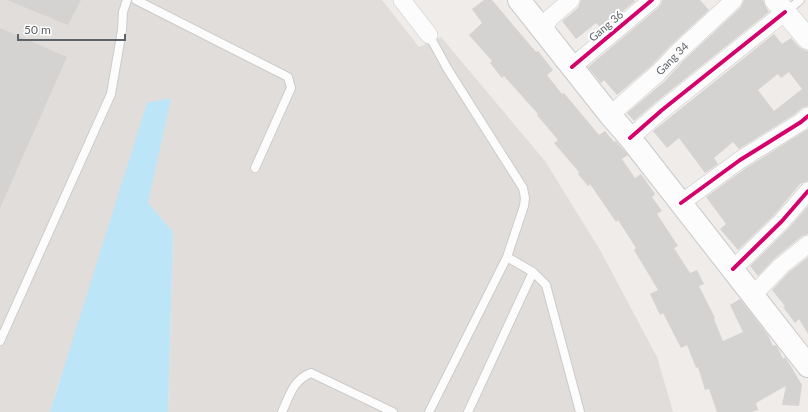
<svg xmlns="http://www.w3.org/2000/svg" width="808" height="412" viewBox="0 0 808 412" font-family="Lato,sans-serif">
  <rect width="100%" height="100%" fill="#efece9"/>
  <path fill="#e0ddda" d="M0,0H382L419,47L441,37L545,161L600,250L657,357L673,412H168L173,232L148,203L170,98L59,382L50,412H0Z"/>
  <path fill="#bde5f8" d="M171,98L148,203L173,232L168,412H50L147,103Z"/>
  <path fill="#d5d3d2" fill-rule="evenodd" d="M7,0H81L68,25Z
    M484,0H492L536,52L538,51L553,70L547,75L562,94L564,93L599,135L605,131L614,142L616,141L620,146L628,155L622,159L635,178L641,174L655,194L652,197L662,211L657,214L678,246L674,248L690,273L697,270L704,284L699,286L715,318L714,319L723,341L743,332L730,305L740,299L768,335L773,346L775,345L777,346L783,359L785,357L787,360L802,385L799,406L782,405L786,386L756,403L758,410L752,412H717L709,389L705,390L698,367L696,368L687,345L681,348L663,313L660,315L650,294L658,290L634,250L636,248L618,220L616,222L590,184L588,186L578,174L579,172L554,143L558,140L537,115L538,114L504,76L502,78L490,63L492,61L469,35L482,23L472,9Z
    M581,0H634L635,1L602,29L596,23L576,39L562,21L578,8Z
    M662,0H700L709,10L669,47L651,66L617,95L604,80L601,83L588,67L658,8L661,4Z
    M744,0H763L766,7L769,12L656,102L634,121L627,113L665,81L683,61L741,7Z
    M0,28L67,57L0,208Z
    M774,34L782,44L791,38L799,47L804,50L808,51V106L802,108L795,114L739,149L733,142L714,158L718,164L705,173L679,138L667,148L653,131ZM789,72L802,89L774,111L758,90L778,74L781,78Z
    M808,129V181L800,184L775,214L738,250L720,229L726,224L706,197L746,168Z
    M808,206V234L802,236L775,258L758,276L750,266L789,228Z
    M808,257V334L799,319L795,323L783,307L785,306L772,290L788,273Z"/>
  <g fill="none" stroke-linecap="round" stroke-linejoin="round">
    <defs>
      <path id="service" d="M136,0L288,77L291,88L255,168
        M786,12L800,0
        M429,35L447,68L523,188L525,198L524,206L507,257L533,272L546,285L580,412
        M0,341L111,94L122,30L123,12L127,0
        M282,412C290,395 293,380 311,373L393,412
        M429,412L507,257
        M468,412L533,272"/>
      <g id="minor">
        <path d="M402,0L429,35"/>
        <path d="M543,30L550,18L571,0"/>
        <path d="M572,67L652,0"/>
        <path id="s1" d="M610,115L658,73L676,54L734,0"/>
        <path d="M630,138L662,110L785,12"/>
        <path d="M681,203L740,160L801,122L808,116"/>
        <path d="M733,269L782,221L808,191"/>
        <path d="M753,295L781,266L808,244"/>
      </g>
      <path id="tertiary" d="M775,0L808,39"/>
      <path id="secondary" d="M519,0L610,115L630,138L808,366"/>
    </defs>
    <use href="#service" stroke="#cbcbcb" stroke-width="10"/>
    <use href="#minor" stroke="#cbcbcb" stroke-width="18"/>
    <use href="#tertiary" stroke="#cbcbcb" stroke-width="22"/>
    <use href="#secondary" stroke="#cac9ca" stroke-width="24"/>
    <use href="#service" stroke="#fdfcfc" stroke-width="8"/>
    <use href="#minor" stroke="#fdfcfc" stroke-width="17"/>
    <use href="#tertiary" stroke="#fdfcfc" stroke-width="21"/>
    <use href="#secondary" stroke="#fdfcfc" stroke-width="22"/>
    <defs>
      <path id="cycleway" d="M572,67L652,0
        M630,138L662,110L785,12
        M681,203L740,160L801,122L808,116
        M733,269L782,221L808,191"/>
    </defs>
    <use href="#cycleway" stroke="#fff" stroke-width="6"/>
    <use href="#cycleway" stroke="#d6006c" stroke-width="4"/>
  </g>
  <g text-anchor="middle" stroke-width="4" stroke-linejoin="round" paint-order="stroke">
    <g font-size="11" fill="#5e6367" stroke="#fff">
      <text transform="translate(606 26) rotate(-40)" y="4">Gang 36</text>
      <text dy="4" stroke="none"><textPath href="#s1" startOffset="84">Gang 34</textPath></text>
    </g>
  </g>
  <path d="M18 34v6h107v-6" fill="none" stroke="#5e6367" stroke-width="2"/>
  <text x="24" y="34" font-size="12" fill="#5e6367" stroke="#ffffff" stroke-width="3" paint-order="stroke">50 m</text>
</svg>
